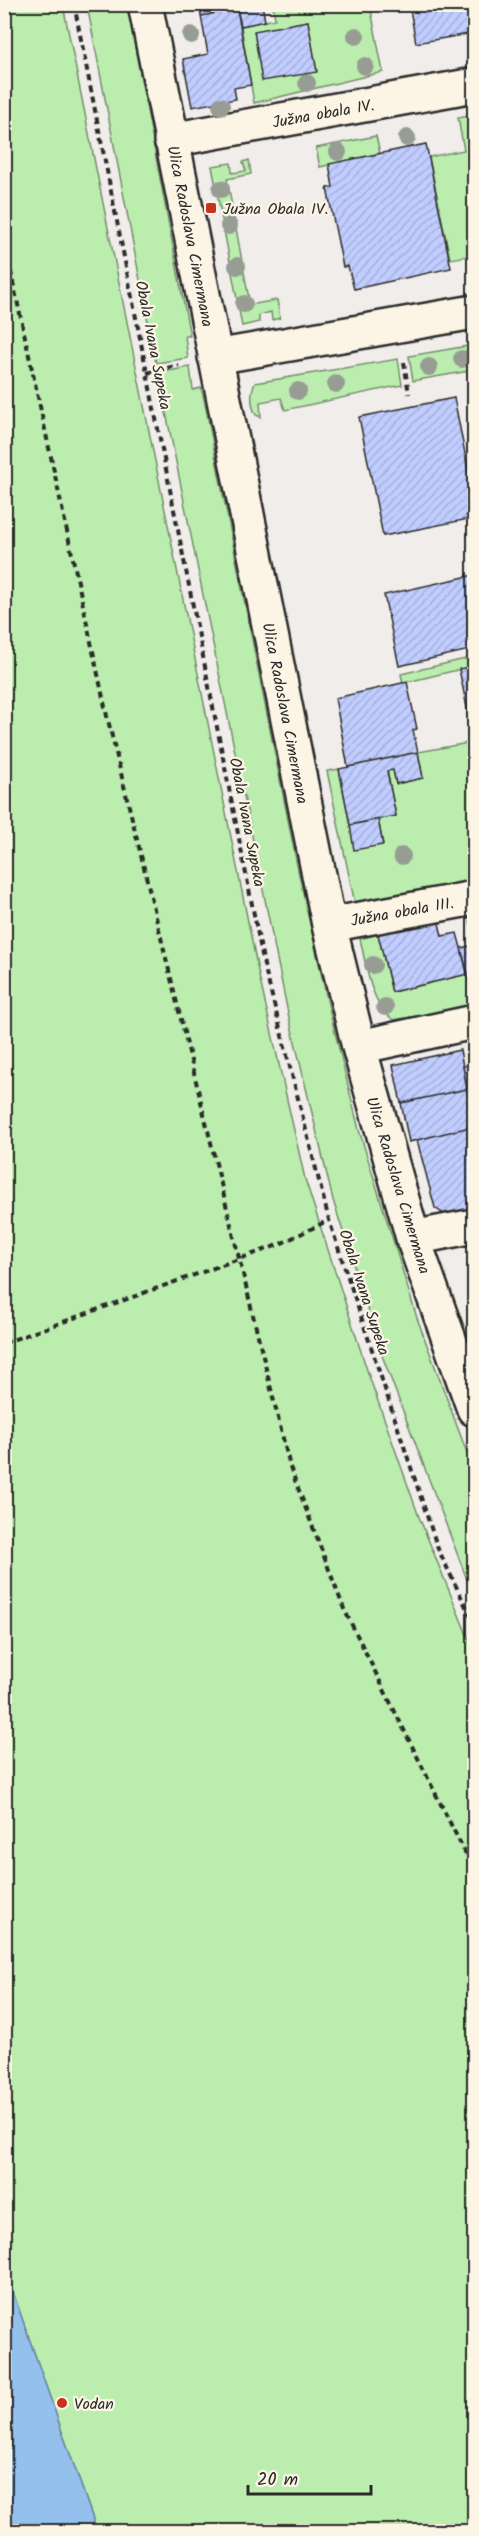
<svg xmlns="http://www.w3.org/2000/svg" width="479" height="2536" viewBox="0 0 479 2536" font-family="Kalam,sans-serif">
  <defs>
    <pattern id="building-hatch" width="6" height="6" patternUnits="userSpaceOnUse" patternTransform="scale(1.5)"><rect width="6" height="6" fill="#c0cdfe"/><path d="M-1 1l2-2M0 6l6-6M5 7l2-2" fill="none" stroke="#a5b0da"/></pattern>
  </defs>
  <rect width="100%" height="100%" fill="#f0edea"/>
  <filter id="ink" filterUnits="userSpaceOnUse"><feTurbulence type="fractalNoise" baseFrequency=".0167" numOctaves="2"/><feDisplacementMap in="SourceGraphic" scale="12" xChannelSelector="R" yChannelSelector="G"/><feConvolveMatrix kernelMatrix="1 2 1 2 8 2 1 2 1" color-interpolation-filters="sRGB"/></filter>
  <g filter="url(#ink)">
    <path fill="#bbeeae" stroke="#738c6c" stroke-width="1.5" d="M4,5H63L259,976L305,1179L368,1373L419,1517L474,1652V2531H95V2525L5,2270Z
      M87,5H127L190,336H185L188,358L156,363Z
      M273,5H370L383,72L254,103L241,26L275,19Z
      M474,115V255L450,259L429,157L464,150L458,118Z
      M376,136L380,153L320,167L316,148Z
      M249,160L251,174L227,179L250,305L277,300L280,318L272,320L271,312L259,315V322L242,326L212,166L231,163L232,173L246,171L243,162Z
      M474,345V370L413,381L409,356Z
      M398,359L402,385L285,410L281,398L260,402L261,417L256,415C251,406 250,393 255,383Z
      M190,367L193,390L201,388L204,399L298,870L328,1004L359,1130L417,1318L474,1472V1598L383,1358L333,1200L288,1013L158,373Z
      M474,657V666L403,683L401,674Z
      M474,742V882L355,904L327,771L339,769L350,825L383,845L378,819L396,816L387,771L393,770L396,784L423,778L418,752Z
      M378,934L392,992L468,974L469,981L474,980V1006L393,1020C369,1001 367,967 360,939Z"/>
    <path fill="#94c0ee" stroke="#6a84a0" stroke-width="1.5" d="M5,2270L95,2525V2531H5Z"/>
    <path fill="url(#building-hatch)" stroke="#2b2b2b" stroke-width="1.5" d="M199,4H236L237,9L201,16Z
      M236,4H262L265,21L241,26Z
      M409,4H474V33L416,43Z
      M237,9L251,85L234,88L236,99L192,107L183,59L208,54L201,16Z
      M308,21L317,72L262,81L254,31Z
      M426,144L451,268L354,289L348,266L343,267L327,188L333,187L329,164Z
      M454,398L474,499V518L383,536L359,417Z
      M474,575V649L399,666L384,595Z
      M474,666V726L471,727L459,669Z
      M407,682L417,729L413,730L418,752L348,767L335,698Z
      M418,752L423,778L396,784L393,770L387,771L396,816L350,825L339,769Z
      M378,819L383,845L354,850L350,825Z
      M474,912V939L469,913Z
      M438,919L442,936L457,933L468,974L392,992L378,934Z
      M474,945V980L469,981L461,948Z
      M460,1050L467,1089L401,1103L393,1065Z
      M474,1064V1087L467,1089L463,1066Z
      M467,1089L474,1126L409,1142L401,1103Z
      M474,1126V1208L447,1216L435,1208L417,1140Z"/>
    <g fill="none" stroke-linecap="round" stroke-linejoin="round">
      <defs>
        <path id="minor" d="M145,4L329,925L359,1047L413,1238L474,1409
          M171,140L474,85
          M215,357L474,312
          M329,925L474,898
          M359,1047L474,1022
          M413,1238L474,1226"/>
      </defs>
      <use href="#minor" stroke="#2b2b2b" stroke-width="38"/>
      <path stroke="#2b2b2b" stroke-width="4" stroke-dasharray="6 4.5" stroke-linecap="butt" d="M74,4L264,965L329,1220L438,1549L474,1623
        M4,240L107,716L290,1467L344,1609L474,1871
        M404,362L409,394
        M147,373L179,365
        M4,1343L278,1245L329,1220"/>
      <use href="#minor" stroke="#fcf5e5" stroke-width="33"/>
    </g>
    <g fill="#979d93">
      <circle cx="191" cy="35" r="9"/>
      <circle cx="356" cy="36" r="9"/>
      <circle cx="365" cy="66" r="9"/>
      <circle cx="307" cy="83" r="9"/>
      <circle cx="221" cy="106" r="9"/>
      <circle cx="407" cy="138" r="9"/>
      <circle cx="338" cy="152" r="9"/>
      <circle cx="221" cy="189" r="9"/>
      <circle cx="229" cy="226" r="9"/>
      <circle cx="237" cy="266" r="9"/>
      <circle cx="244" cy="304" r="9"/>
      <circle cx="462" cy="359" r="9"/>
      <circle cx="429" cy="367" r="9"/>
      <circle cx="336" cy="384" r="9"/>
      <circle cx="298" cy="391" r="9"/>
      <circle cx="402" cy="856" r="9"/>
      <circle cx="373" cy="965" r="9"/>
      <circle cx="385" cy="1007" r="9"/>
    </g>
  </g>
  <g fill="#c8321e" stroke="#fcf5e5" stroke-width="2">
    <rect x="205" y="202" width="12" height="12" rx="3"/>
    <circle cx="62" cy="2403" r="6"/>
  </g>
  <g text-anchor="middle" stroke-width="4.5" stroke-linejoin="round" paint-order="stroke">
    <g font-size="16" fill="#2b2b2b" stroke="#fcf5e5">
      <text transform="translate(323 113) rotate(-10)" y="6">Južna obala IV.</text>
      <text transform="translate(191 236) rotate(79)" y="6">Ulica Radoslava Cimermana</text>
      <text transform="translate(154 345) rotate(79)" y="6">Obala Ivana Supeka</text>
      <text transform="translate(286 713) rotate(79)" y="6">Ulica Radoslava Cimermana</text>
      <text transform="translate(248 822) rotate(79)" y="6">Obala Ivana Supeka</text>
      <text transform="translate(402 911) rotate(-10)" y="6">Južna obala III.</text>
      <text transform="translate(399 1185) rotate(73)" y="6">Ulica Radoslava Cimermana</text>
      <text transform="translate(365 1292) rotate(72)" y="6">Obala Ivana Supeka</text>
    </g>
    <g font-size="16" fill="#2b2b2b" stroke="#fcf5e5" text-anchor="start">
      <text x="223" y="214">Južna Obala IV.</text>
      <text x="74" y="2409">Vodan</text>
    </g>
  </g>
  <rect width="479" height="2536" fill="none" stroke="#fcf5e5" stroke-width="24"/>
  <rect x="12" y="12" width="455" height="2512" fill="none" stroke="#2b2b2b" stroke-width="2" filter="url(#ink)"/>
  <path d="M248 2485v9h123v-9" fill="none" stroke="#2b2b2b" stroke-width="3"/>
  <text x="257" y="2485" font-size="18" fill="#2b2b2b" stroke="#fcf5e5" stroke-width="4.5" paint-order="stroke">20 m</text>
</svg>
